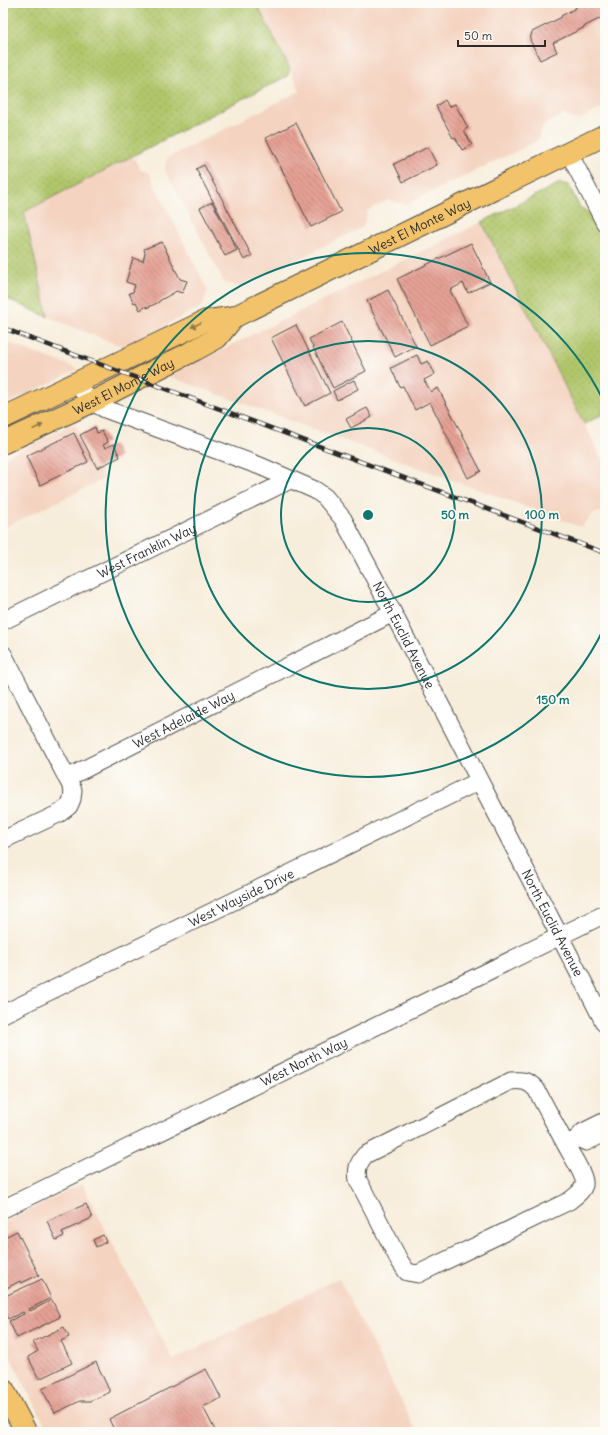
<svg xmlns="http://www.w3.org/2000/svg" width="608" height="1435" viewBox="0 0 608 1435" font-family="Delius,sans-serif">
  <defs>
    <pattern id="grass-dots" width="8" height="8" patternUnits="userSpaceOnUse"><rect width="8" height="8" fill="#b0c66b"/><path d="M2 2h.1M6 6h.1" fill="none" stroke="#98aa5d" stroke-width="1.8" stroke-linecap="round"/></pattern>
    <pattern id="building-back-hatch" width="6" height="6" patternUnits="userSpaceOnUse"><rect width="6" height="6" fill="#e5a094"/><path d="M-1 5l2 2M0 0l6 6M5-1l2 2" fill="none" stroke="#ba8379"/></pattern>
  </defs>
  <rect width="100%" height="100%" fill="#fdfcf7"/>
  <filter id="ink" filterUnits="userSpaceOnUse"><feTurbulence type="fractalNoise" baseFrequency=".025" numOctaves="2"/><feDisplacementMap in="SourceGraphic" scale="8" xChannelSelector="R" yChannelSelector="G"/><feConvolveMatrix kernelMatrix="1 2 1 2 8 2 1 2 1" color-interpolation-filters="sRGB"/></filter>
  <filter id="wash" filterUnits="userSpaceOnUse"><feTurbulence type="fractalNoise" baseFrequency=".012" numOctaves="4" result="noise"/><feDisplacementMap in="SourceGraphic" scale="16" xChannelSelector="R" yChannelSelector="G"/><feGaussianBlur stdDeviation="0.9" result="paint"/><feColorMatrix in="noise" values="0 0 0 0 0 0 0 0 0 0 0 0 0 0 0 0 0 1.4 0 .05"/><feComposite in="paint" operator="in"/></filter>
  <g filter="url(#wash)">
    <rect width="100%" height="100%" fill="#f7eddb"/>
    <path fill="#f4d3c0" d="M256,3H605V107L578,120L563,115L543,126L537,141L405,205L389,200L368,210L363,227L240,287L224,282L165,170L167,158L300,91L290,69Z
      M133,156L140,170L149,173L208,291L202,306L124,347L48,317L24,212Z
      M482,222L605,465V510L593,514L581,527L168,376Z
      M3,341L79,369L3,406Z
      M75,423L104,479L3,528V458Z
      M82,1184L173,1360L339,1278L417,1432H49L3,1343V1223Z"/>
    <path fill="url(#grass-dots)" stroke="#6e784b" d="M3,3H256L290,69L287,76L24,212L48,317L3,297Z
      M560,183L569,185L579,206L597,219L605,234V413L584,424L482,222Z"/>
    <g id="blocks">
      <path fill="url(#building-back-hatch)" d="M574,3H605V16L585,26V27L553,43L557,52L540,60L530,40L532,32L562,17L561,16L576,8Z
        M445,100L449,107L455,104L468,128L464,130L472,145L462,150L455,137L453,138L436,106Z
        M296,123L341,212L311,227L266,138Z
        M428,147L437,165L403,182L394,164Z
        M204,165L252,256L244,260L196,169Z
        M212,202L237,250L225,256L200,208Z
        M162,242L180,279L187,281L182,293L176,291L175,292L159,301V302L147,308V306L140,310L136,302L134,303L129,293L133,292L135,285L126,282L133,258L143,261L145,253L144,249Z
        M471,243L490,282L468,293L463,283L450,290L468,326L430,345L397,279Z
        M388,290L416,346L395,357L367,301Z
        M342,322L366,371L333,388L309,339Z
        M296,325L330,393L305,406L271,338Z
        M417,355L421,364L428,361L435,374L424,380L431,392L438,388L481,471L468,478L430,402L415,410L403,386L400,387L391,368Z
        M354,380L358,389L337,400L333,391Z
        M367,408L372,417L351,428L346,419Z
        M95,427L97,433L102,431L108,442L103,445L105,448L114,444L120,457L97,468L80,435Z
        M74,433L88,462L40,485L26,456Z
        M86,1204L92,1218L62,1232L64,1236L56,1240L47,1221Z
        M17,1231L39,1275L21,1283L20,1281L3,1290V1238Z
        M103,1235L106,1242L96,1247L93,1240Z
        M42,1279L51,1298L29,1309L30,1311L52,1300L60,1317L17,1338L9,1321L24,1314L23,1312L8,1319L3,1309V1297Z
        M64,1327L69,1337L61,1341L72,1363L39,1379L28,1357L38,1351L33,1342Z
        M96,1362L110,1392L90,1401H80L55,1413L42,1389Z
        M206,1369L221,1398L203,1407L216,1432H115L109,1419Z"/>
    </g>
  </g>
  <g filter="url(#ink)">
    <use href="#blocks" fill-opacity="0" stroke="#4a4845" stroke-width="1"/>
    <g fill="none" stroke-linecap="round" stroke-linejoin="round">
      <defs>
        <g id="minor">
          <path d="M569,153L605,223"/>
          <path id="s1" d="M76,382C85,396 91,402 105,409L260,466L315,490L325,497L343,519L393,613L605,1024"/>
          <path id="s2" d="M3,621L290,480"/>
          <path d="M3,654L67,778"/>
          <path id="s3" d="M3,840L60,813L69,806L72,799L73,790L67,778L393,613"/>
          <path id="s4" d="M3,1014L479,781"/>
          <path d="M605,1121L583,1132L578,1138L586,1142L605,1133"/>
          <path d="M566,1145L536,1089C527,1080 522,1080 511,1081L365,1155C358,1164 356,1169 358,1180L399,1260L407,1272L418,1274L569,1201C574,1197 582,1192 584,1185C586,1176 570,1153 566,1145L578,1138"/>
          <path id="s5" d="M3,1209L605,914"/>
        </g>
        <g id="major">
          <path id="s6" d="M3,418L205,321L234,317L605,135"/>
          <path id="s7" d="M3,443L92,402L195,350L217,338L234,317"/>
          <path d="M3,1388L26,1432"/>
        </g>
      </defs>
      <use href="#minor" stroke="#4a4845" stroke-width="19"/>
      <use href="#major" stroke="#4a4845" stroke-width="23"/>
      <use href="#minor" stroke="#fff" stroke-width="17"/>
      <use href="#major" stroke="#f2c36a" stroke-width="21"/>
      <defs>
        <path id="rail" d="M3,328L605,553"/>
      </defs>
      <use href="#rail" stroke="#2b2b2b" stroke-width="4.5"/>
      <use href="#rail" stroke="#fdfcf7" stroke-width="3" stroke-dasharray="9" stroke-linecap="butt"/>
    </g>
    <defs><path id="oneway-solid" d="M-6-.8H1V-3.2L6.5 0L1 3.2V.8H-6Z"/></defs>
    <g fill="#8e774a">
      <use href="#oneway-solid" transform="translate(196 325) rotate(154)"/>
      <use href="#oneway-solid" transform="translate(38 427) rotate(-25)"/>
    </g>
  </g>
  <g fill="none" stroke="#0f766e" stroke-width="2">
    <circle cx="368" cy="515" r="87"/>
    <circle cx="368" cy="515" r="174"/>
    <path d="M604 628A262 262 0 1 1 604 402"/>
  </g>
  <g text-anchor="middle" stroke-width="3.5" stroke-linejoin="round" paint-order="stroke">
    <g font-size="13" fill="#2b2b2b" stroke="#fdfcf7">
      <text dy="5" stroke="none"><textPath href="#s6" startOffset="460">West El Monte Way</textPath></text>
      <text dy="5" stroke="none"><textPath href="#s7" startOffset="133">West El Monte Way</textPath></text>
      <text dy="5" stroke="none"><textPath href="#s2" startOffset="160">West Franklin Way</textPath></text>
      <text dy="5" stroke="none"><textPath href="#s1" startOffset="437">North Euclid Avenue</textPath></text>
      <text dy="5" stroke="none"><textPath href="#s3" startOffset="235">West Adelaide Way</textPath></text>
      <text dy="5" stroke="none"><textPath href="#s4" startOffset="265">West Wayside Drive</textPath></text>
      <text dy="5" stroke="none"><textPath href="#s1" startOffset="761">North Euclid Avenue</textPath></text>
      <text dy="5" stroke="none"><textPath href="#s5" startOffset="335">West North Way</textPath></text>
    </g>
  </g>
  <circle cx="368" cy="515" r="6" fill="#0f766e" stroke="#fdfcf7" stroke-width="2"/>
  <g font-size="12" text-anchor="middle" font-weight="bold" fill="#0f766e" stroke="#fdfcf7" stroke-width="3.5" stroke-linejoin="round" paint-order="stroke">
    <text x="455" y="519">50 m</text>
    <text x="542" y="519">100 m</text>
    <text x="553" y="704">150 m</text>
  </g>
  <rect width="608" height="1435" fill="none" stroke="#fdfcf7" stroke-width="16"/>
  <path d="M458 40v6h87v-6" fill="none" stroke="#2b2b2b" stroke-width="2"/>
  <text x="464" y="40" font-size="12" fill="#2b2b2b" stroke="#fdfcf7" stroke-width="3" paint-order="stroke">50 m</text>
</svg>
